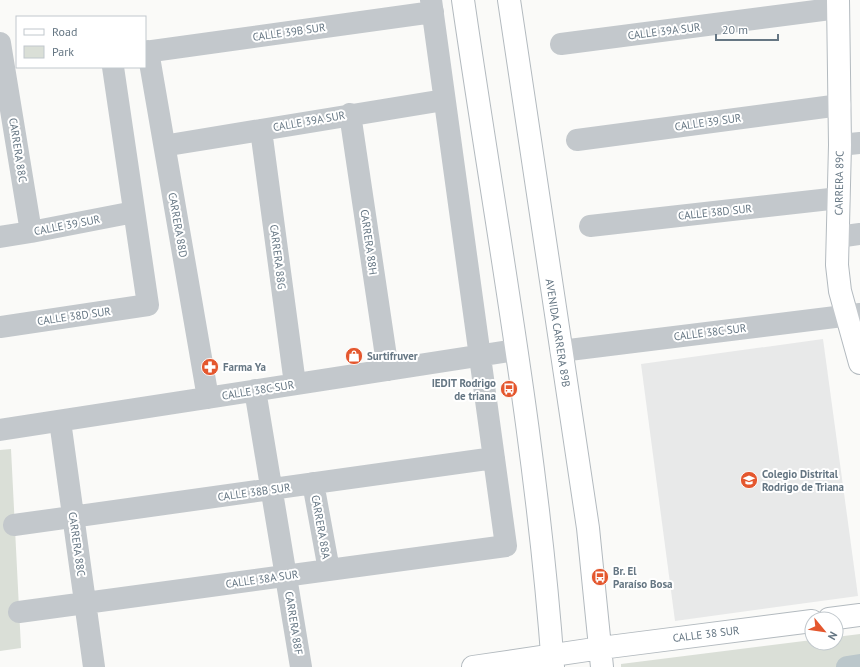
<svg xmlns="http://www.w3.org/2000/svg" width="860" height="667" viewBox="0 0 860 667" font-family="'PT Sans',sans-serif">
  <rect width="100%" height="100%" fill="#fafaf8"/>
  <path fill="#e8e9e9" d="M823,339L858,596L675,621L641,364Z"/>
  <path fill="#dadfd7" d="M11,449L21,648L0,651V450Z
    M860,634V667H621V664L812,640V643H836V637Z"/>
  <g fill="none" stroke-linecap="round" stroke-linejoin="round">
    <path stroke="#bbc7cb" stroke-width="22" d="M847,667L860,665"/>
    <defs>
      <path id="secondary" d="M463,0C495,222 537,443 553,667
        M509,0L588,528L602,667
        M838,0L840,145L837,265L840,291L860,363
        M829,619L860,615
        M473,667L601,648L812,621"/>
    </defs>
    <use href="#secondary" stroke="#b3babf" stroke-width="24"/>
    <path stroke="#c3c8cc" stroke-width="22" d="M0,43L31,232
      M561,44L838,8
      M148,51L208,398
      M145,52L433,12
      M350,114L388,370
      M261,130L295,384
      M577,140L840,105
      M175,144L444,100
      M840,145L860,143
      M590,226L839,198
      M0,237L31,232L134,212
      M838,237L860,234
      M0,327L148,305L113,67
      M561,351L860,314
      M255,390L301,667
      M60,421L94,667
      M0,430L516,350
      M313,483L329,570
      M14,525L494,458
      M19,612L506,546L431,0"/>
    <use href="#secondary" stroke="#fff" stroke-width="22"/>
  </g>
  <defs>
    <symbol id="shop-disc" viewBox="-11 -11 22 22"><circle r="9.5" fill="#e4572e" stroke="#fff"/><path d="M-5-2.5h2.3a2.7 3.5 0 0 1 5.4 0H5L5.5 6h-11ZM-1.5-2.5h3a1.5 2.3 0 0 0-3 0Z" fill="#fff"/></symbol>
    <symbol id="pharmacy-disc" viewBox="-11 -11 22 22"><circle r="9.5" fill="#e4572e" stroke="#fff"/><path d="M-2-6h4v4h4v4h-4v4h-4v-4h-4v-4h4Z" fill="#fff"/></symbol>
    <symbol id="bus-disc" viewBox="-11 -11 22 22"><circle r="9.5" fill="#e4572e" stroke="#fff"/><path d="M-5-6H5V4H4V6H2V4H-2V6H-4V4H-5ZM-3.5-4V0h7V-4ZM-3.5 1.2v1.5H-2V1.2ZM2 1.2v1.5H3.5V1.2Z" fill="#fff"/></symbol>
    <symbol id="school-disc" viewBox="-11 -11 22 22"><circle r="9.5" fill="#e4572e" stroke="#fff"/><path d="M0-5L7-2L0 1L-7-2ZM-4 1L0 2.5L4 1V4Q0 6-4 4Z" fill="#fff"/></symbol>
  </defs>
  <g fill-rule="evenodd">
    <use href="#shop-disc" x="344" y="346" width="20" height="20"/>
    <use href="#pharmacy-disc" x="200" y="357" width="20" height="20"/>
    <use href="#bus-disc" x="499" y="379" width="20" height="20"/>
    <use href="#school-disc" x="739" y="470" width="20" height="20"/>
    <use href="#bus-disc" x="590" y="567" width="20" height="20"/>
  </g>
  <g text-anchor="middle" stroke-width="4" stroke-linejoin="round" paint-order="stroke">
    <g font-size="11" fill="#657683" stroke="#fff">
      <text transform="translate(664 31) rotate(-7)" y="4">CALLE 39A SUR</text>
      <text transform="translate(289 32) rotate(-8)" y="4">CALLE 39B SUR</text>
      <text transform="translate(309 121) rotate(-10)" y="4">CALLE 39A SUR</text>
      <text transform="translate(708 122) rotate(-8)" y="4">CALLE 39 SUR</text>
      <text transform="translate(18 150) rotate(81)" y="4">CARRERA 88C</text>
      <text transform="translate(839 183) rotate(-89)" y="4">CARRERA 89C</text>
      <text transform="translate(715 212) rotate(-6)" y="4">CALLE 38D SUR</text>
      <text transform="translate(67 225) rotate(-11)" y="4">CALLE 39 SUR</text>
      <text transform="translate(178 225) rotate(80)" y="4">CARRERA 88D</text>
      <text transform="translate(369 242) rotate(82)" y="4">CARRERA 88H</text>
      <text transform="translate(278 257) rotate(83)" y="4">CARRERA 88G</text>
      <text transform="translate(74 316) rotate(-8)" y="4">CALLE 38D SUR</text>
      <text transform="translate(710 332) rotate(-7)" y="4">CALLE 38C SUR</text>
      <text transform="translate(558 333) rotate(81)" y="4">AVENIDA CARRERA 89B</text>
      <text transform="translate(258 390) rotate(-9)" y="4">CALLE 38C SUR</text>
      <text transform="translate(254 492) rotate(-8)" y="4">CALLE 38B SUR</text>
      <text transform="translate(321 527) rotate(80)" y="4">CARRERA 88A</text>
      <text transform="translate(77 544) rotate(82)" y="4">CARRERA 88C</text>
      <text transform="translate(262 579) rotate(-8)" y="4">CALLE 38A SUR</text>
      <text transform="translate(294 623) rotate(81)" y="4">CARRERA 88F</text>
      <text transform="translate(706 634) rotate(-7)" y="4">CALLE 38 SUR</text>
    </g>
    <g font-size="11" font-weight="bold" fill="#657683" stroke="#fff" text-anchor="start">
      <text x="367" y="360">Surtifruver</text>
      <text x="223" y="371">Farma Ya</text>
      <text x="496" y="387" text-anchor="end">IEDIT Rodrigo<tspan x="496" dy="13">de triana</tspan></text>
      <text x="762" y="478">Colegio Distrital<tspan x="762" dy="13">Rodrigo de Triana</tspan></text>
      <text x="613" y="575">Br. El<tspan x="613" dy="13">Paraíso Bosa</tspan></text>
    </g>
  </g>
  <rect x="16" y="16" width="130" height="52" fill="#ffffff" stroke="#c1c8cd"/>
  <rect x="24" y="29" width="20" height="6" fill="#ffffff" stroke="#c1c8cd"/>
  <text x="52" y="36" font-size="12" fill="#657683">Road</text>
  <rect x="24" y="46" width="20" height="12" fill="#dadfd7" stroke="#c1c8cd"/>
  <text x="52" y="56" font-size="12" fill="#657683">Park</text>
  <g transform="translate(824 631) rotate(119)"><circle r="19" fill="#ffffff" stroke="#c1c8cd"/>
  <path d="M0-3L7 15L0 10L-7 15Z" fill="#e4572e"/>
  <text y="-6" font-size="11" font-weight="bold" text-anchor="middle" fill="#657683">N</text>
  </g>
  <path d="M716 34v6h62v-6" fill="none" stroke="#657683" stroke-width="2"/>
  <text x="722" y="34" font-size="12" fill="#657683" stroke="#ffffff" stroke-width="3" paint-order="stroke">20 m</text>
</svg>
